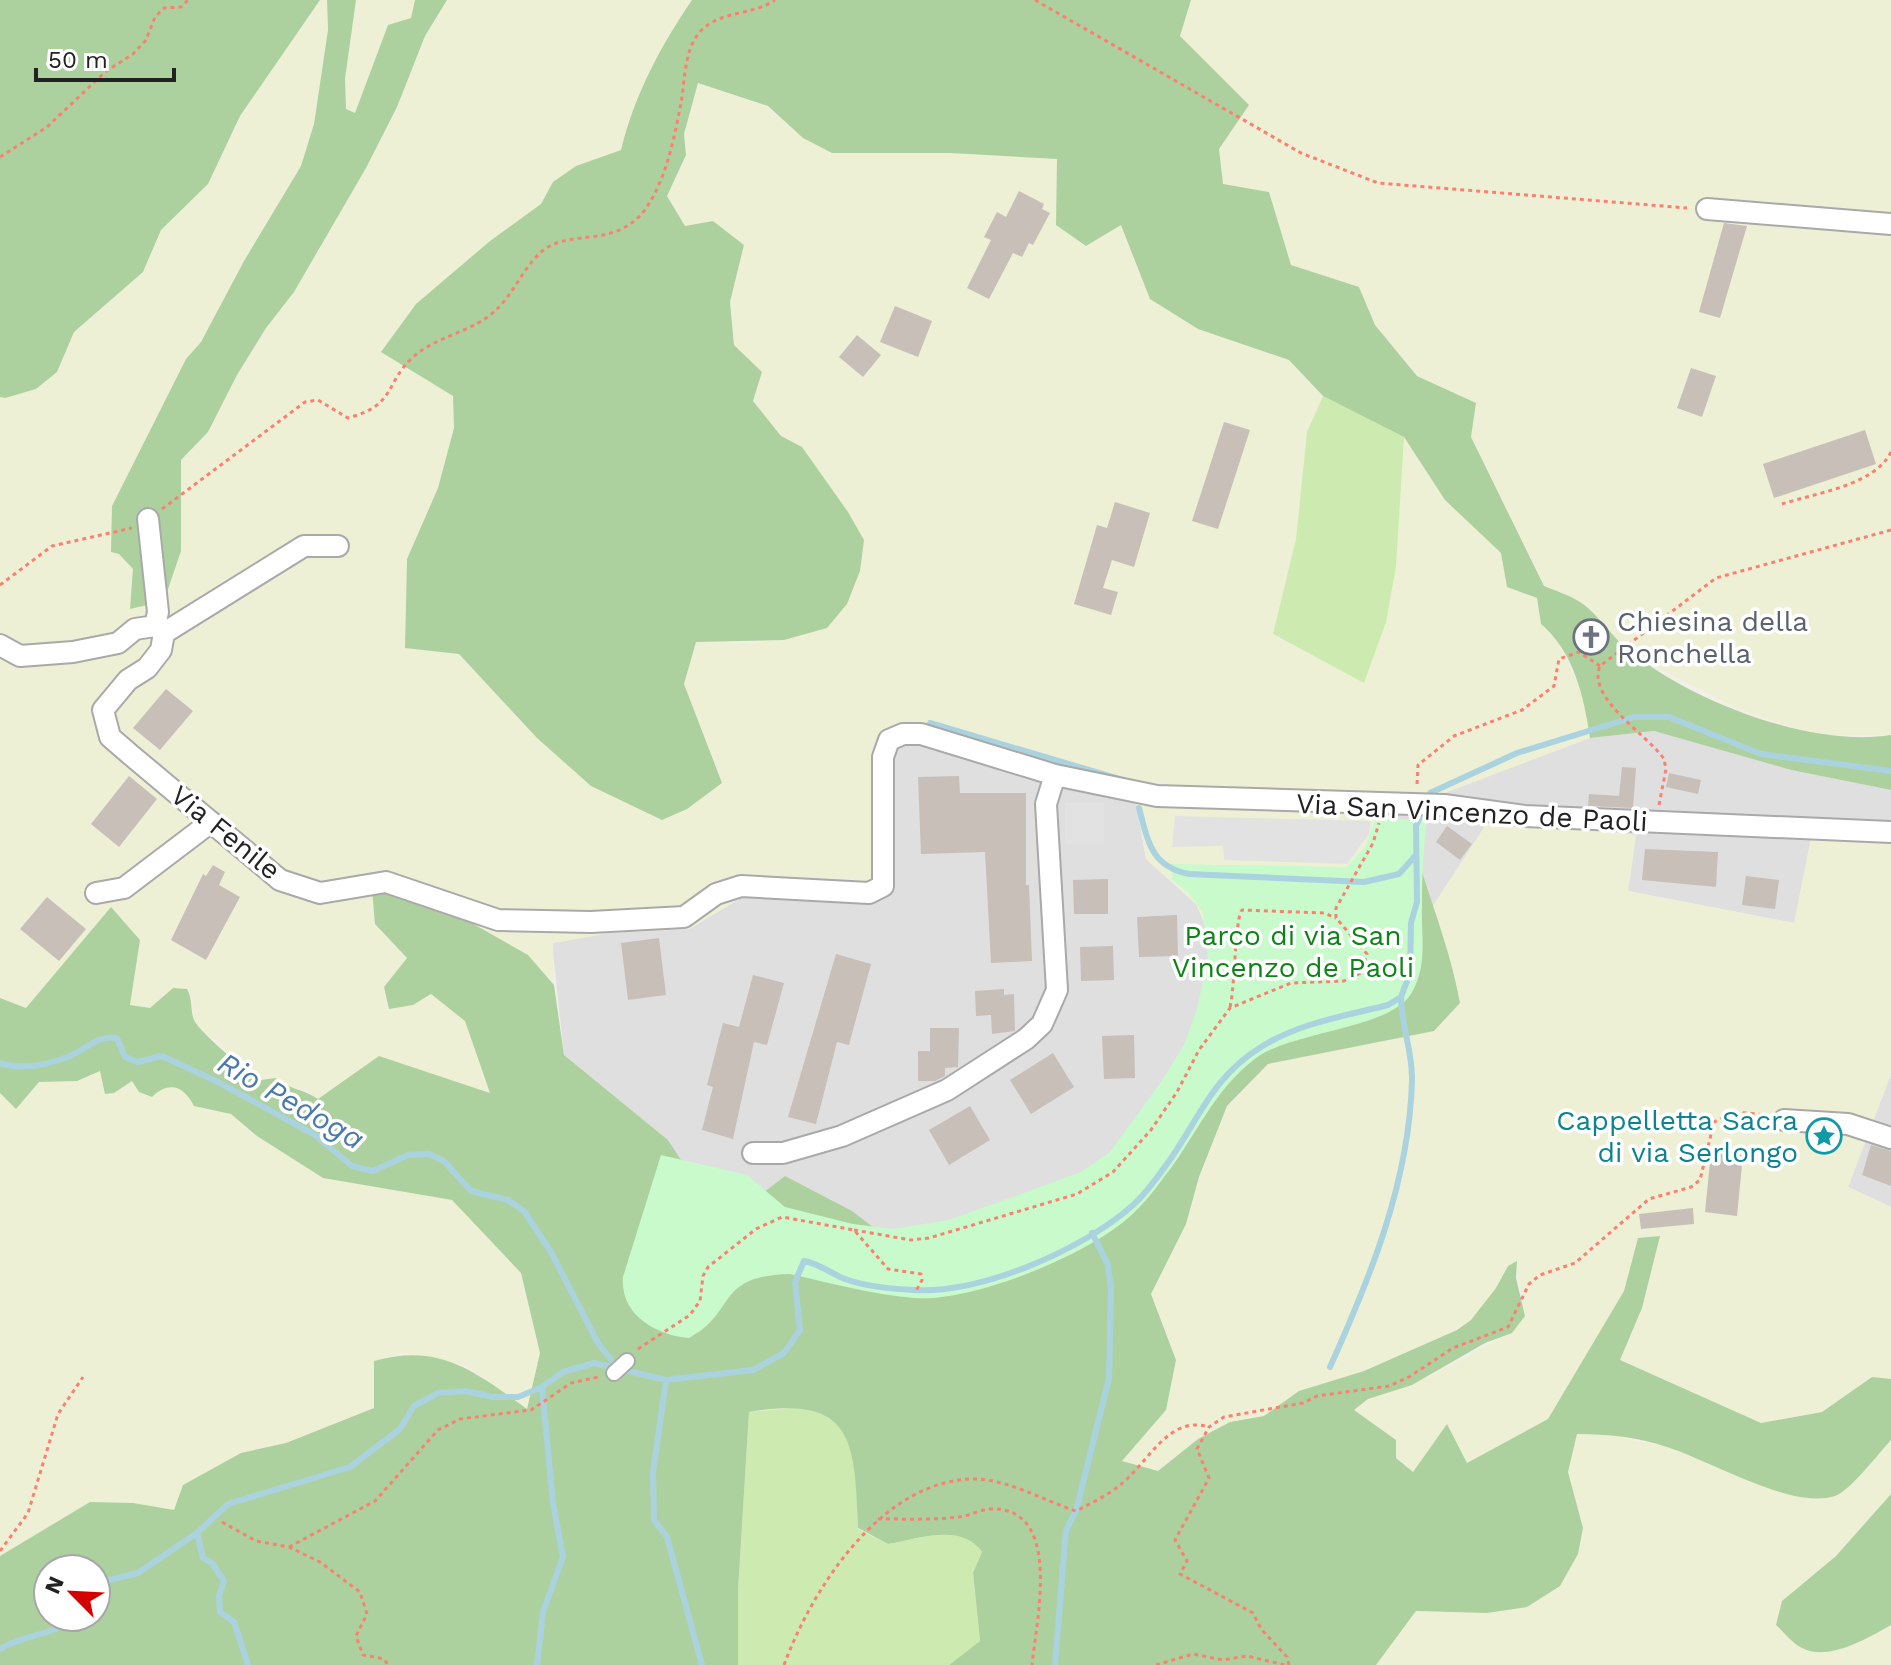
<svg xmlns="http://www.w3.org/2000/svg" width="1891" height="1665" viewBox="0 0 1891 1665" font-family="'Work Sans',sans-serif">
  <rect width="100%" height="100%" fill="#f2efe9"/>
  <path fill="#e0dfdf" d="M895,726L1134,789L1146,859L1196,904L1216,949L1188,1063L1124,1145L1060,1198L895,1244L755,1199H681L669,1141L564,1055L552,943L609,933L689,929L746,895L874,885L871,768Z
    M1654,731L1791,770L1891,790V842L1794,923L1628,891L1636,835L1489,820L1431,909L1395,820L1393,797L1590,738Z
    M1891,1074V1207L1848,1187Z"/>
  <path fill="#eef0d5" d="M320,0H327L328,30L314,124L301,166L244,261L201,342L186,359L112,506L119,554L164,601L181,551V460L208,432L237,375L266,328L294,292L366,168L397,107L425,36L447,0H692L667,37L627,127L621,150L576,166L553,182L541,204L490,241L382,352L453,396L454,428L438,488L407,559L405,647L459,654L537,738L722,783L684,684L696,642L759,643L822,480L802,447L781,436L753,401L762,372L734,345L730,302L744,245L685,226L667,196L686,155L684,134L698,83L768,107L803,138L1058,159L1121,224L1198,329L1289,360L1323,396L1307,432L1296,539L1273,635L1365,682L1398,495L1404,437L1445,500L1501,553L1507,587L1537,598L1541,624L1559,639L1572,673L1582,689L1590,738L1437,796L1394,797L1395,820L1362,861L1216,949L1196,904L1146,859L1134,789L895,726L871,768L874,885L746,895L689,929L609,933L553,943L554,985L528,955L488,935L375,924L407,958L384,987L413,1005L430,994L466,1021L491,1093L379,1057L318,1099L307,1091L261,1080L240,1067L217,1041L202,1032L194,1019L192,998L173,988L150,1008L129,1006L140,940L26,1008L0,998V397L36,389L57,372L74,332L143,272L161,230L208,184L240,116Z
    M356,0H415L411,18L388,25L355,113L346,110L345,79Z
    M1191,0H1891V735H1814L1736,708L1648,663L1624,646L1581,602L1544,586L1471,437L1476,403L1417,376L1375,325L1359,287L1291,266L1269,192L1223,185L1219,149L1180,36Z
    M1489,820L1636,835L1628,891L1794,923L1811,838L1891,842V1074L1848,1187L1891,1207V1379L1871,1377L1822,1412L1761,1423L1619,1360L1642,1308L1660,1237L1638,1238L1624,1291L1548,1419L1467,1463L1447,1425L1413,1472L1396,1458L1395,1440L1354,1410L1375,1395L1412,1385L1436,1373L1498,1339L1525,1316L1516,1262L1508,1266L1496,1289L1471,1320L1457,1330L1364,1371L1300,1391L1264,1416L1230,1422L1198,1439L1158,1471L1121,1461L1166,1410L1176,1360L1151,1294L1186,1224L1199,1178L1227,1107L1268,1064L1433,1031L1459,1003L1455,974L1431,909Z
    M101,1071L114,1093L132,1081L161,1088L176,1086L205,1111L219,1109L231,1114L257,1136L323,1178L452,1200L521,1273L540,1353L527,1410L467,1366L402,1353L374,1361V1408L286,1443L241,1453L174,1511L133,1503L90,1502L0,1556V1093L16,1109L39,1082L77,1081Z
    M1577,1434H1622L1636,1441L1665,1446L1813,1500L1839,1495L1891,1440V1494L1836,1556L1782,1601L1856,1644L1891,1625V1665H1376L1416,1611L1487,1613L1583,1528L1568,1472Z"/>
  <path fill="#cdebb0" d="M1323,396L1404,437L1396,567L1386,622L1364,683L1273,634L1296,539L1307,432Z
    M790,1408C798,1408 809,1407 816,1409C860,1424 857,1491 858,1529L888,1544C919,1539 961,1522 982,1552L973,1574L980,1641L949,1665H738V1591L749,1412Z"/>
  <path fill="#add19e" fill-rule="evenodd" d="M0,0H320L240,116L208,184L161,230L143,272L74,332L57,372L36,389L5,398L0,397Z
    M327,0H356L345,79L346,109L355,113L388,25L411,18L415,0H447L425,36L397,107L366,168L294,292L266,328L237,375L208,432L181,460V551L164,601L130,609L133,569L119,554L111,552L112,506L186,359L201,342L244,261L301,166L314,124L328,30Z
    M692,0H1191L1180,36L1249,105L1219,149L1223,184L1269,192L1291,265L1359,287L1375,325L1417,376L1476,403L1471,437L1544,586C1556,591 1572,596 1583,604C1599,616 1610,634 1625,647C1687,700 1810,748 1891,735V790L1791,770L1654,731L1590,738C1584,697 1574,652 1541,624L1537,598L1507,587L1501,553L1445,500L1404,437L1323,396L1289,360L1198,329L1150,299L1121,225L1086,246L1056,225L1057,159L950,153H832L803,138L768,106L698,83L684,134L686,155L667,196L685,226L713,221L744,245L730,302L734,345L762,372L753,401L781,436L802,447L848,512L864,540L860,571L847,604L827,628L784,640L696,642L684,684L722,783L687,809L662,820L591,786L537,738L459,654L405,648L407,559L438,488L454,428L453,396L381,352L416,304L490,241L541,204L553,182L576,166L621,150C634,96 661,45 692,0Z
    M1409,828C1424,886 1450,945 1460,1003L1434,1031L1268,1064L1227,1106L1199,1177L1186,1224L1151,1294L1176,1360L1166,1410L1122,1461L1158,1471L1198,1439L1230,1422L1264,1416L1299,1391L1364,1371L1457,1330L1471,1320L1496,1288L1508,1266L1517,1261L1516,1278L1525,1316L1512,1333L1485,1343L1412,1385L1368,1399L1354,1410L1396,1440V1458L1413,1472L1447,1424L1467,1463L1548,1419L1624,1291L1638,1238L1660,1236L1642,1308L1620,1360L1761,1423L1822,1412L1872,1377L1891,1379V1440C1879,1453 1850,1491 1835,1496C1792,1510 1711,1461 1667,1447C1637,1437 1609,1434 1577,1434L1568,1472L1583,1528L1578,1554L1560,1586L1527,1607L1487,1613L1416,1611L1376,1665H949L980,1641L973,1573L982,1552C961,1522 918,1539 888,1544L858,1528C855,1440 853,1394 749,1412L738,1591V1665H0V1556L90,1502L133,1503L174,1510L183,1485L241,1453L286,1443L374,1408V1361C440,1342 477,1373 527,1409L540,1353L521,1273L452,1200L323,1178L257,1136L231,1114L194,1106C184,1087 170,1080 152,1097L139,1092L132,1081L114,1093L105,1094L100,1071L77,1081L39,1082L16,1109L0,1093V998L26,1008L111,907L140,940L130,1005L150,1008L173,988L187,989C193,1000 190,1009 194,1020C199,1032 248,1073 261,1080L276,1078C287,1089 304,1089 318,1099L379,1056L490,1093L465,1021L431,994L413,1005L389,1009L384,987L407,958L375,924L372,890L440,905L528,955L554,985L564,1055L668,1140L681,1160L755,1199L785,1176L852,1211L895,1244L1025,1210L1124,1145ZM48,1569H96V1617H48Z
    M1891,1494V1625C1868,1638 1827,1663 1800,1647C1791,1642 1784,1632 1776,1625L1782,1601L1836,1556Z"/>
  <path fill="#c8facc" d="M1376,817L1427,821C1423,849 1422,877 1422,906C1421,936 1428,967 1411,994C1389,1029 1293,1031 1256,1058C1213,1090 1196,1137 1164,1177C1154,1191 1141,1207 1128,1218C1085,1256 973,1302 915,1298C874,1295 831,1283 790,1274C714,1276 738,1312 689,1338C655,1335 620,1314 623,1277L661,1155L747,1175L785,1207L853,1224L893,1229L949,1220L1081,1172L1110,1152L1161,1082L1184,1045L1197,1009L1208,959L1203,913L1188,892L1172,880L1171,864L1346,867L1365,847Z"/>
  <path fill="#e2e2e2" d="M1065,803H1104V844H1065Z
    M1175,816L1371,821L1369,834L1347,864L1224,860L1223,846L1172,847Z"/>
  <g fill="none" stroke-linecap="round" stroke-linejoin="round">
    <path stroke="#aad3df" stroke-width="6" d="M930,723L1133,783
      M1139,808C1148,841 1151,867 1189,874L1364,882L1399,874L1416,855
      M0,1063C23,1070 48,1065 70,1056C86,1049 98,1035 117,1038L125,1057L138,1062L162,1056L218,1082L315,1135L352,1166L373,1171L408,1155L429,1154L444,1161L471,1191L508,1200L524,1211L551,1252L598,1343L616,1366
      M1330,1367C1371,1276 1409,1182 1412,1081C1413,1052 1401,1026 1401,997
      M666,1380L653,1472L654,1520L667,1537L702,1665
      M197,1533L203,1558L212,1563L224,1581L219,1596L220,1612L234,1622L248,1665
      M96,1594L109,1580L138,1573L197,1533L228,1504L350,1467L400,1429L414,1406L438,1393L465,1391L493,1397H518L542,1387L563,1372L594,1363L666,1380L753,1370L784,1353L800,1330L795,1282L804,1261C821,1264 832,1275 848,1280C868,1287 893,1289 914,1290C981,1294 1082,1250 1132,1206C1145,1195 1157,1178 1167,1164C1199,1120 1211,1078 1261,1047C1299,1023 1345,1016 1388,1005L1401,997L1410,973L1411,923L1417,902L1416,826L1430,793L1517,753L1634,717H1669L1761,754L1891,771
      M0,1649C23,1634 56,1636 74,1617
      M537,1665L543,1612L563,1557L553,1503L542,1387
      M1055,1665L1066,1530L1076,1511L1109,1378L1111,1290L1108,1265L1092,1233"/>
  </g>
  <path fill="#c7bfb8" d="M1019,191L1044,204L1042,209L1050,213L1033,245L1029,243L1022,257L1013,253L989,299L967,288L991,240L984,237L997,212L1006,217Z
    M1724,223L1747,226L1720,318L1699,312Z
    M895,306L932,321L918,357L880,342Z
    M857,335L881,355L863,377L839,357Z
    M1691,368L1716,376L1702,417L1677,408Z
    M1224,422L1250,430L1218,529L1192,521Z
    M1865,430L1876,464L1774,498L1763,464Z
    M1115,502L1150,513L1134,567L1112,560L1103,588L1118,592L1111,615L1074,604L1097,525L1107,528Z
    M1591,620L1607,641L1590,655L1574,633Z
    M166,689L193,711L160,750L133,728Z
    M1622,767L1636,768L1633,808L1588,806L1589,794L1619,796Z
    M1669,773L1701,780L1698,794L1666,787Z
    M129,776L157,799L119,847L91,824Z
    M959,776L960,793H1026V885H1029L1032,961L991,963L985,852L921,854L918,777Z
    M1447,826L1472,844L1460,860L1436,842Z
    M1645,849L1718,852L1716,887L1642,880Z
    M213,865L225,872L219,885L240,897L206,960L171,940L203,874L206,876Z
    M1746,876L1779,880L1775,909L1742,905Z
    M1108,879V914H1074L1073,880Z
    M47,897L86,929L59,961L20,929Z
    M1177,915L1178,956L1139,957L1137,917Z
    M659,938L666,995L628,1000L621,943Z
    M1113,946L1114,980L1081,981L1080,947Z
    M836,954L871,964L849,1045L837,1042L816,1124L788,1117Z
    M753,975L784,983L767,1045L754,1042L733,1139L702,1130L713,1087L707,1085L723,1023L739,1027Z
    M1004,989V995L1014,994L1015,1031L992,1034L991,1015L976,1016L975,991Z
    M930,1028H959L958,1067L945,1068V1076L935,1081H918V1051H930Z
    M1134,1035L1135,1078L1104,1079L1102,1036Z
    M1053,1053L1074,1087L1031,1114L1010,1080Z
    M970,1106L990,1140L949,1165L929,1130Z
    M1871,1145L1891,1151V1186L1862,1175Z
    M1711,1152L1743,1155L1737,1216L1705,1212Z
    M1693,1208L1694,1224L1641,1229L1639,1214Z"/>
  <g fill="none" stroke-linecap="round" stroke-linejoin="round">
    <defs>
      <path id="pedestrian" d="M614,1373L627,1361"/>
      <path id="minor" d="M1707,209L1891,224
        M148,519L158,612L155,626
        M164,633L304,546H338
        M0,645L20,656L73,652L118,643L135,629L155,626L164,633L161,650L147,668L128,680L103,710L110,737L132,756L280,880L320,893L386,882L498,920L591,922L684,917L716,894L741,886L869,893L883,886V757L889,740L903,734H921L1055,775L1157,796L1444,805L1525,816L1891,832
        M96,893L124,888L211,822
        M1784,1120L1848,1124L1891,1138
        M753,1153H783L842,1136L947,1090L1026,1039L1042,1024L1057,990L1046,804L1055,775"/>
    </defs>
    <use href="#pedestrian" stroke="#a9a9a9" stroke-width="18"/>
    <use href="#minor" stroke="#a9a9a9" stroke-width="24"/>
    <path stroke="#fa8072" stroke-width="3" stroke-dasharray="4 4" stroke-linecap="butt" d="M1035,0L1301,153L1378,183L1687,208
      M0,157L47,127L105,72L133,54L146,40L155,17L164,8L181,7L188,0
      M1782,504C1815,493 1874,486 1891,452
      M162,509L305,402L318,400L348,418C396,405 384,385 412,358C435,336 472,333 496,310C513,294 523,269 540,253C567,227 613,250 644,211C666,181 674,139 681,103C685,81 684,51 699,33C718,10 752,16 775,0
      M0,585L52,546L132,528
      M1417,784L1418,765L1454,736L1522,710L1554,686L1559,659L1579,652L1600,666
      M1659,805L1666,769L1664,759C1649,736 1586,698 1600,666L1716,578L1891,530
      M1230,1007C1235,988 1235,917 1242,910L1324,913L1336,918
      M854,1230L911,1240L929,1238L1077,1194L1113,1172L1151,1130L1177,1092L1199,1050L1230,1008L1291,983L1344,981L1361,973L1367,954L1336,918V908L1373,843L1379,823
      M638,1349L690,1315L700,1301L703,1276L708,1267L756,1229L782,1217L854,1230L888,1269L921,1274L922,1280L915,1293
      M878,1519C905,1519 933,1520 959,1517C969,1516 979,1510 989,1509C1064,1505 1036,1621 1032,1665
      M222,1522L256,1541L289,1547L320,1562L360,1592L367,1614L356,1636L363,1655L384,1659L388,1665
      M289,1547L375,1501L438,1430L460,1419L531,1410L571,1383L599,1377
      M0,1551L28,1513L58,1414L83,1377
      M784,1665C812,1589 880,1483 970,1479C1007,1478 1042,1500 1076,1511C1091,1503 1107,1496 1120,1485C1147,1465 1168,1414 1209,1427
      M1156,1665L1193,1654L1223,1660L1247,1656L1285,1665
      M1289,1665L1287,1657L1261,1629L1253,1613L1180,1574L1187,1561L1175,1540L1209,1478L1197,1449L1209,1427L1224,1417L1303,1403L1317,1396L1389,1386L1409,1377L1453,1348L1508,1327L1529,1284L1540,1275L1575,1263L1649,1199L1691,1187L1700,1180L1714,1122L1734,1112L1768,1115"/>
    <use href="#pedestrian" stroke="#fff" stroke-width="14"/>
    <use href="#minor" stroke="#fff" stroke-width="20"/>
  </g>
  <defs>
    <symbol id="church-ring" viewBox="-11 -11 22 22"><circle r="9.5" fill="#fff" stroke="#6b7280" stroke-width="1.5"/><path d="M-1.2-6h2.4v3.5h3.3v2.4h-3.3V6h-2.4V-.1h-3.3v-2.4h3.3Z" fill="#6b7280"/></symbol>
    <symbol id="sight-ring" viewBox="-11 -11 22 22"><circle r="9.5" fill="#fff" stroke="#0f9aa8" stroke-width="1.5"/><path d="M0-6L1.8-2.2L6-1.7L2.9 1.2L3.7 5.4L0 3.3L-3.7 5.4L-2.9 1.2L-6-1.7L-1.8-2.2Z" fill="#0f9aa8"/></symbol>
  </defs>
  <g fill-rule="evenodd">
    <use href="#church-ring" x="1571" y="617" width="40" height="40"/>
    <use href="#sight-ring" x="1804" y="1116" width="40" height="40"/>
  </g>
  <g text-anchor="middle" stroke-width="7" stroke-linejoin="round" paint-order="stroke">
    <g font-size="28" fill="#5b616d" stroke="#fff" text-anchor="start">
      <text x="1617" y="631">Chiesina della<tspan x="1617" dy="32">Ronchella</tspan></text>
    </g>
    <g font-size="28" fill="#222" stroke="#fff">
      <text transform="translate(1472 812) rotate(3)" y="10">Via San Vincenzo de Paoli</text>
      <text transform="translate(226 832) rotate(39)" y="10">Via Fenile</text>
    </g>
    <g font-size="28" fill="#0c8416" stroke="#fff">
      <text x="1293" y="945">Parco di via San<tspan x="1293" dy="32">Vincenzo de Paoli</tspan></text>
    </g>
    <g font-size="28" fill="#0d838f" stroke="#fff" text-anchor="end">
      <text x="1798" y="1130">Cappelletta Sacra<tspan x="1798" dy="32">di via Serlongo</tspan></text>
    </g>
    <g font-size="30" font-style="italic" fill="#4a7aab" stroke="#fff">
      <text transform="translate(291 1101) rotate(30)" y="10">Rio Pedoga</text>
    </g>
  </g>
  <g transform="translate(72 1593) rotate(294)"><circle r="38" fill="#ffffff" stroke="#a7a7a7" stroke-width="2"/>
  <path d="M0-6L14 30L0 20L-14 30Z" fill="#d40000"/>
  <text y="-12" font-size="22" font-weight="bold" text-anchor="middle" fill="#222222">N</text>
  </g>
  <path d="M36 68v12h138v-12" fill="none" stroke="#222222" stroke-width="4"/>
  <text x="48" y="68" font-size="24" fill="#222222" stroke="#ffffff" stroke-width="6" paint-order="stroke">50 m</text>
</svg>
